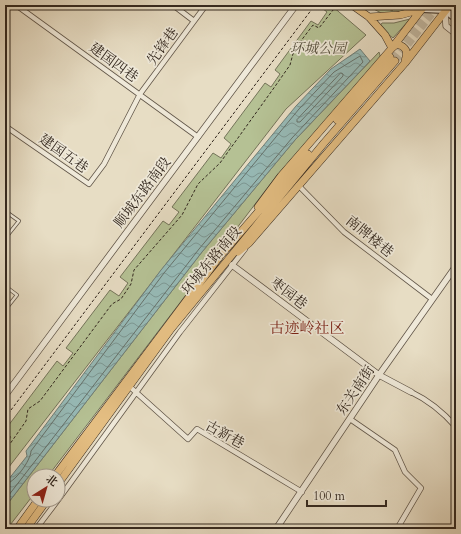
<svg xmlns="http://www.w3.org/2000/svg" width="461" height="534" viewBox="0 0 461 534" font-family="Cardo,'Noto Serif SC',serif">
  <defs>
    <pattern id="water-waves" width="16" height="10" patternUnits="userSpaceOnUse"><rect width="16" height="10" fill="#97bbb8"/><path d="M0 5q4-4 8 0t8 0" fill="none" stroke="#7c9895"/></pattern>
  </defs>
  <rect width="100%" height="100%" fill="#e7ddc4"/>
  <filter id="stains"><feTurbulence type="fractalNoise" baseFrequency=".005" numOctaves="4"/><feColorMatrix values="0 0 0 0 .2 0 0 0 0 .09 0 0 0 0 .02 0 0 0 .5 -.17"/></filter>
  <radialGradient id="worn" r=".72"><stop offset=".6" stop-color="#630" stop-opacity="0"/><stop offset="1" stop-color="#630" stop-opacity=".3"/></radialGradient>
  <path fill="#b5c194" stroke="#74745a" d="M325,5L332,6L366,35L286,109L5,472V445L11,437L5,432V430L57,361L63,366L73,353L66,348L110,290L119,296L128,283L120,277L163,221L169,225L179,212L172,207L213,153L221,158L231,144L224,138L265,83L271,87L280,74L275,70L311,21L318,25L327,12L322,8Z
    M366,5H383L392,11L396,5H416L411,9L385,15Z
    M410,19L393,38L379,27L382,23H394Z
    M379,52L381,59L278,174L48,476H34V494L7,529H5V507L202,252L295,140Z"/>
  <path fill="url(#water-waves)" stroke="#6f807b" d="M360,49L370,61L295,140L202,252L5,507V480H8L27,456L26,451L161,270L296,106L331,69Z"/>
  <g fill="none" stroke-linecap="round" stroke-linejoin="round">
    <path stroke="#65726c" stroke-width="1" d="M341,73L343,74V76L300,122H297V120Z
      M5,484C14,484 31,460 31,451L164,273L299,109L334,72L360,56L363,62L292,138L199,249L5,500"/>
    <path stroke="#c3b9a3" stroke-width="7" stroke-dasharray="7 3.5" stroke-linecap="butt" d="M390,57L432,5
      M395,61L439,5"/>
    <defs>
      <path id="service" d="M5,211L19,221L7,236L5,235
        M5,286L17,295L5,310"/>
      <path id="minor" d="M16,5L198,137
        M173,5L194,21
        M5,126L89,184L104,164L140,94L206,5
        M298,185L344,232L432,299
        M129,386L188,439L197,429L302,492
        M411,392C430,401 443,412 456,427
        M350,419L395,450L405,472L421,488L397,529
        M58,500L180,332L245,249
        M36,529L58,500"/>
      <path id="tertiary" d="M445,10L446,26L456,34
        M232,265L379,375L411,392
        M5,394L7,393L296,5
        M276,529L379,375L456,266"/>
      <path id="secondary" d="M454,5L456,7
        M422,9L445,10L456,19"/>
      <path id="primary" d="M369,17L400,15L422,9
        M392,48L425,5
        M392,48L397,44C407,47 408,52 405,61
        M337,120L390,57
        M258,207L281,176L392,48L385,35L369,17L352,5
        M238,252L249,243L405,63L450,5
        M55,476L220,256L308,154
        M58,484L171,329L324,143L395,61
        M17,529L38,500
        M26,529L47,500"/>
    </defs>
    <use href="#service" stroke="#605548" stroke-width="4"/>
    <use href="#minor" stroke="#605548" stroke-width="6"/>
    <use href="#tertiary" stroke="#605548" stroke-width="7"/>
    <use href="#secondary" stroke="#33281f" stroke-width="8"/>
    <use href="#primary" stroke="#33281f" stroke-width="8"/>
    <path stroke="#33281f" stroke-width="1" stroke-dasharray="3 2" stroke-linecap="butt" d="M5,418L315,5
      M5,451L26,421L28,409L40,401L112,304L121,299L131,284L134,270L182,215L198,184L220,163L276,85L290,65L294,50L313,25L319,28L337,5"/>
    <use href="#service" stroke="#efe9d9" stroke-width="2.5"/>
    <use href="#minor" stroke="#efe9d9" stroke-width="4.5"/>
    <use href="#tertiary" stroke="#efe9d9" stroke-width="5.5"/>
    <use href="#secondary" stroke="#efe9d9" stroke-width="6"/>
    <use href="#primary" stroke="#e4be82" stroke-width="7"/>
  </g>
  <g text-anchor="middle" stroke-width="3.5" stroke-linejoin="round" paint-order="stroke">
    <g font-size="14" fill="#33281f" stroke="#efe9d9">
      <text transform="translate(162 46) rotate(-54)" y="5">先锋巷</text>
      <text transform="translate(114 62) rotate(36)" y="5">建国四巷</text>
      <text transform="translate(64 153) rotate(35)" y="5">建国五巷</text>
      <text transform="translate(142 192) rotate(-53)" y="5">顺城东路南段</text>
      <text transform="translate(370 236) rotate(39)" y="5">南牌楼巷</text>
      <text transform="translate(211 260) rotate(-50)" y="5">环城东路南段</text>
      <text transform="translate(289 293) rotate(37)" y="5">枣园巷</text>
      <text transform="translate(355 390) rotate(-56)" y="5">东关南街</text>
      <text transform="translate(225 434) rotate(29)" y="5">古新巷</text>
    </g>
    <g font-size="14" font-style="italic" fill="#544e3c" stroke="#efe9d9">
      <text x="318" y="53">环城公园</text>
    </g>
    <g font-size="15" fill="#7a1f14" stroke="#efe9d9">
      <text x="307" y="333">古迹岭社区</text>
    </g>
  </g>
  <rect width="461" height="534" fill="none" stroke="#e7ddc4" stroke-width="20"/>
  <rect x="6" y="6" width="449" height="522" fill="none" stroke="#33281f" stroke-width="2"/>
  <rect x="10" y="10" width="441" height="514" fill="none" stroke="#33281f"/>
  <g transform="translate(46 488) rotate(37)"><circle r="19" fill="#efe9d9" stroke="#a49c8f"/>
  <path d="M0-3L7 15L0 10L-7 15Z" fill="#8f2418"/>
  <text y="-6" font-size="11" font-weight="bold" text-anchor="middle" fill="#33281f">北</text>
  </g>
  <path d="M307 500v6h79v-6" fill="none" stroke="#33281f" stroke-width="2"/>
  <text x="313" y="500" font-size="12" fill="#33281f" stroke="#efe9d9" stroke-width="3" paint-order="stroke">100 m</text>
  <rect width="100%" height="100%" filter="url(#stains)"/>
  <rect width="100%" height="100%" fill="url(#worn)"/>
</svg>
